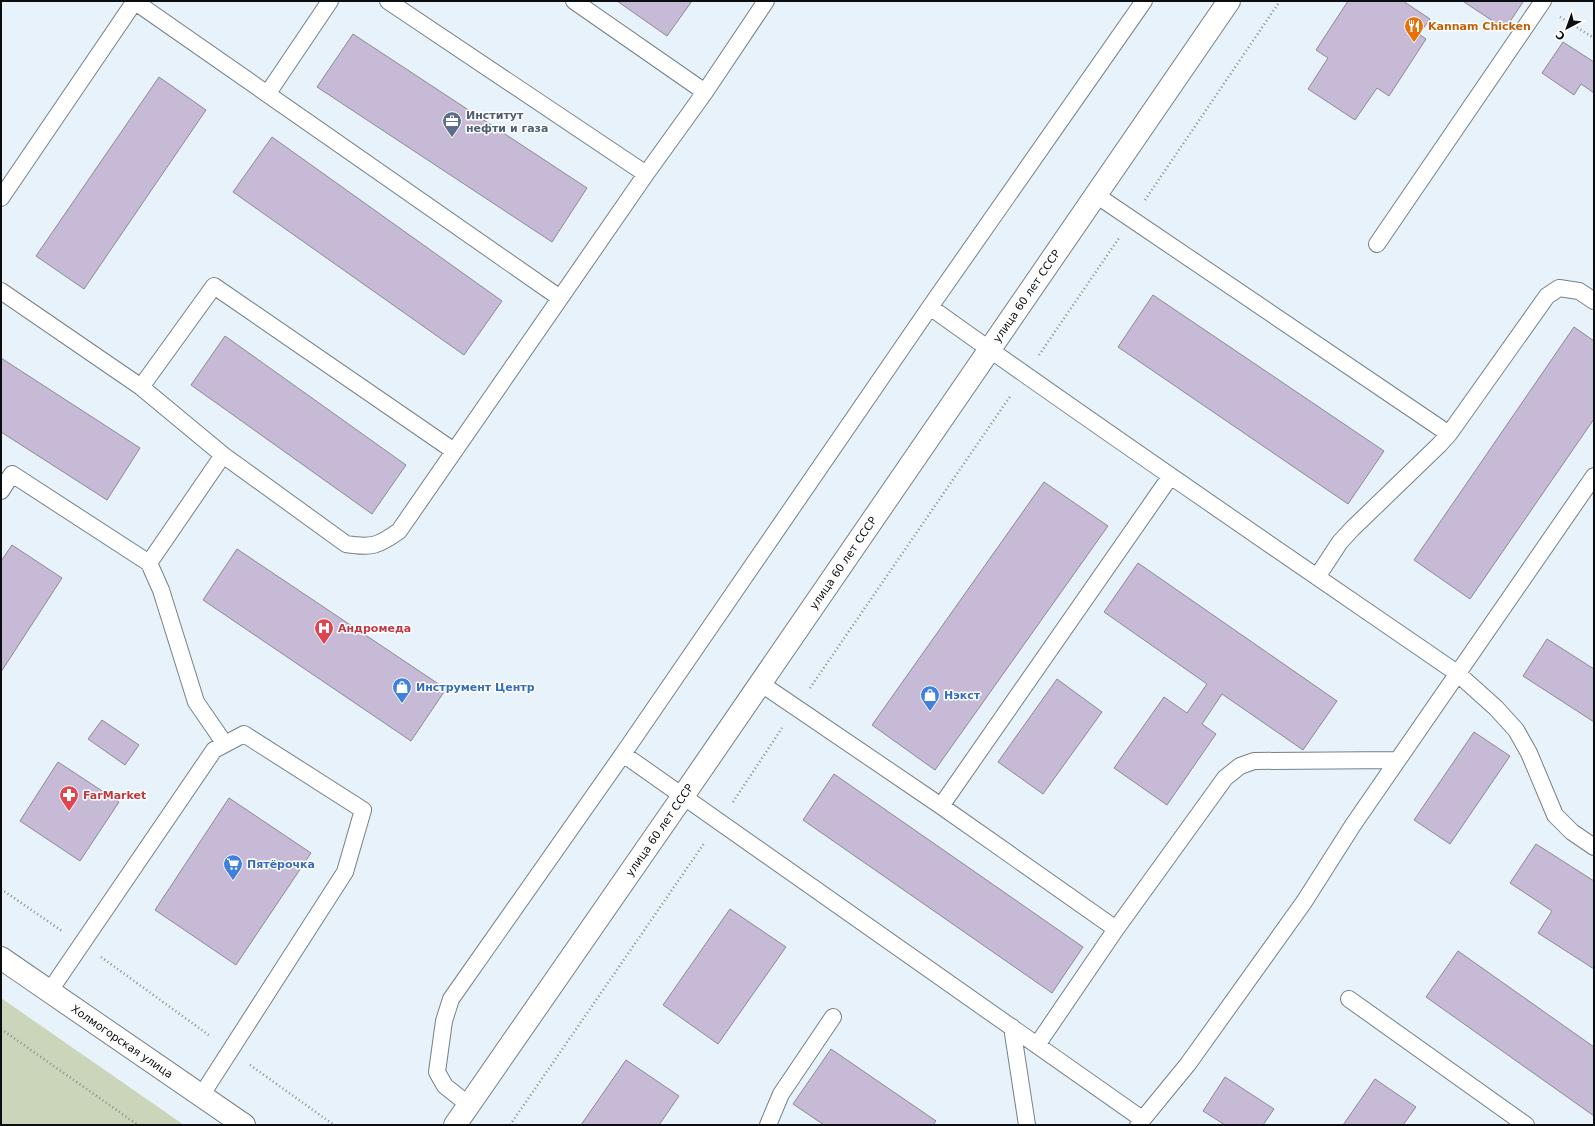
<svg xmlns="http://www.w3.org/2000/svg" width="1595" height="1126" viewBox="0 0 1595 1126" font-family="'DejaVu Sans',sans-serif">
  <rect width="100%" height="100%" fill="#e8f2fa"/>
  <path fill="#cbd5ba" d="M1,998L184,1125H1Z"/>
  <path fill="#c6bad7" stroke="#8e8993" d="M617,1H692L667,36Z
    M1348,1H1403L1430,19L1419,34L1426,39L1389,96L1377,88L1355,120L1308,89L1328,58L1316,50Z
    M1465,1H1521L1523,2L1505,29L1464,2Z
    M353,34L587,188L552,242L317,87Z
    M1563,42L1594,62V93L1581,84L1574,95L1542,73Z
    M159,77L206,110L84,289L36,256Z
    M272,137L502,301L464,355L233,192Z
    M1153,295L1384,451L1348,504L1118,347Z
    M1574,327L1594,341V419L1470,599L1414,560Z
    M225,336L406,465L372,514L191,385Z
    M1,358L140,448L107,500L1,432Z
    M1044,482L1108,526L935,770L872,725Z
    M12,545L62,578L1,672V561Z
    M237,549L446,689L411,741L203,600Z
    M1138,563L1337,701L1303,750L1222,694L1202,724L1216,734L1167,805L1114,768L1164,697L1187,713L1207,684L1104,612Z
    M1547,639L1594,669V722L1523,676Z
    M1057,679L1102,712L1043,794L998,762Z
    M102,720L139,745L125,765L88,739Z
    M1474,732L1510,756L1450,844L1414,820Z
    M58,762L119,802L80,861L20,821Z
    M834,774L1083,947L1052,993L803,820Z
    M229,798L311,853L236,965L155,910Z
    M1536,844L1594,881V969L1538,933L1552,911L1510,883Z
    M730,909L786,947L718,1044L663,1005Z
    M1458,951L1594,1047V1116L1426,997Z
    M831,1049L936,1121L933,1125H824L793,1104Z
    M626,1060L679,1096L659,1125H581Z
    M1225,1077L1274,1109L1263,1125H1225L1203,1111Z
    M1375,1079L1416,1107L1403,1125H1343Z"/>
  <g fill="none" stroke-linecap="round" stroke-linejoin="round">
    <defs>
      <path id="lane" d="M134,1L560,298
        M388,1L646,174
        M574,1L705,92
        M268,93L330,1
        M1096,195L1449,434
        M1,198L135,1
        M1377,244L1543,1
        M1,291L141,387L223,455L346,544C372,548 378,546 399,531L646,174L705,92L766,1
        M930,307C1104,432 1281,552 1457,673L1496,708L1516,730L1529,753L1555,815L1572,832L1594,847
        M141,387L214,286L454,451
        M223,455L149,563L161,590L196,702L225,744
        M1,491L12,474L149,563
        M1317,577L1340,542L1352,529L1439,445L1449,434L1547,296L1559,288L1579,291L1594,301
        M760,683L941,806L1116,929L1037,1045
        M623,754L930,307L1144,1
        M941,806L1170,477
        M1116,929L1225,778L1240,766L1254,761L1397,760
        M49,992L214,750L244,734L363,810L345,872L201,1096
        M1349,999L1526,1125
        M1012,1027L1027,1125
        M469,1105L445,1086L437,1072L444,1021L451,999L623,754L1142,1119
        M768,1125L781,1094L833,1017
        M1138,1125L1188,1064L1304,902L1353,825L1594,476"/>
      <g id="secondary">
        <path id="s1" d="M1,958L244,1125"/>
        <path id="s2" d="M455,1125L683,796L1229,1"/>
      </g>
    </defs>
    <use href="#lane" stroke="#778087" stroke-width="18"/>
    <use href="#secondary" stroke="#778087" stroke-width="24"/>
    <path stroke="#858b91" stroke-width="2.5" stroke-dasharray="1 3" stroke-linecap="butt" d="M1560,17L1594,38
      M1145,200L1280,1
      M1039,355L1119,238
      M810,688L1011,395
      M733,802L782,728
      M1,889L62,931
      M101,957L210,1036
      M1,1029L138,1125
      M250,1065L334,1125
      M510,1125L705,842"/>
    <use href="#lane" stroke="#fff" stroke-width="16"/>
    <use href="#secondary" stroke="#fff" stroke-width="22"/>
  </g>
  <defs>
    <symbol id="restaurant-pin" viewBox="-11 -11 22 30"><path d="M0 17L-7.5 6A9.5 9.5 0 1 1 7.5 6Z" fill="#e8710a" stroke="#fff"/><path d="M-5-6h1v4h1v-4h1v4h1v-4h1v5L-1.5 .5V6h-2V.5L-5-1ZM5-6V6H3V1.5H1.5Q1.5-4 5-6Z" fill="#fff"/></symbol>
    <symbol id="office-pin" viewBox="-11 -11 22 30"><path d="M0 17L-7.5 6A9.5 9.5 0 1 1 7.5 6Z" fill="#5c6f8a" stroke="#fff"/><path d="M-6-3h4V-5.5h4V-3h4V5H-6ZM-1-4.5V-3h2v-1.5ZM-6 0V1H6V0Z" fill="#fff"/></symbol>
    <symbol id="hospital-pin" viewBox="-11 -11 22 30"><path d="M0 17L-7.5 6A9.5 9.5 0 1 1 7.5 6Z" fill="#e0444e" stroke="#fff"/><path d="M-5-5h3v3.5h4V-5h3V5h-3V1.5h-4V5h-3Z" fill="#fff"/></symbol>
    <symbol id="shop-pin" viewBox="-11 -11 22 30"><path d="M0 17L-7.5 6A9.5 9.5 0 1 1 7.5 6Z" fill="#3f7fe0" stroke="#fff"/><path d="M-5-2.5h2.3a2.7 3.5 0 0 1 5.4 0H5L5.5 6h-11ZM-1.5-2.5h3a1.5 2.3 0 0 0-3 0Z" fill="#fff"/></symbol>
    <symbol id="pharmacy-pin" viewBox="-11 -11 22 30"><path d="M0 17L-7.5 6A9.5 9.5 0 1 1 7.5 6Z" fill="#e0444e" stroke="#fff"/><path d="M-2-6h4v4h4v4h-4v4h-4v-4h-4v-4h4Z" fill="#fff"/></symbol>
    <symbol id="supermarket-pin" viewBox="-11 -11 22 30"><path d="M0 17L-7.5 6A9.5 9.5 0 1 1 7.5 6Z" fill="#3f7fe0" stroke="#fff"/><path d="M-6-5.5h2.5l.6 2H6L4.5 2H-2.5L-4.4-4H-6ZM-1.5 3.2a1.3 1.3 0 1 0 .1 0ZM3 3.2a1.3 1.3 0 1 0 .1 0Z" fill="#fff"/></symbol>
  </defs>
  <g fill-rule="evenodd">
    <use href="#restaurant-pin" x="1403" y="15" width="22" height="30"/>
    <use href="#office-pin" x="441" y="110" width="22" height="30"/>
    <use href="#hospital-pin" x="313" y="617" width="22" height="30"/>
    <use href="#shop-pin" x="391" y="676" width="22" height="30"/>
    <use href="#shop-pin" x="919" y="684" width="22" height="30"/>
    <use href="#pharmacy-pin" x="58" y="784" width="22" height="30"/>
    <use href="#supermarket-pin" x="222" y="853" width="22" height="30"/>
  </g>
  <g text-anchor="middle" stroke-width="3" stroke-linejoin="round" paint-order="stroke">
    <g font-size="11" font-weight="bold" fill="#c56008" stroke="#fff" text-anchor="start">
      <text x="1428" y="30">Kannam Chicken</text>
    </g>
    <g font-size="11" font-weight="bold" fill="#4e5e75" stroke="#fff" text-anchor="start">
      <text x="466" y="119">Институт<tspan x="466" dy="13">нефти и газа</tspan></text>
    </g>
    <g font-size="11" fill="#0b0e10" stroke="#fff">
      <text dy="4" stroke="none"><textPath href="#s2" startOffset="1007">улица 60 лет СССР</textPath></text>
      <text dy="4" stroke="none"><textPath href="#s2" startOffset="683">улица 60 лет СССР</textPath></text>
      <text dy="4" stroke="none"><textPath href="#s2" startOffset="359">улица 60 лет СССР</textPath></text>
      <text dy="4" stroke="none"><textPath href="#s1" startOffset="147">Холмогорская улица</textPath></text>
    </g>
    <g font-size="11" font-weight="bold" fill="#be3a42" stroke="#fff" text-anchor="start">
      <text x="338" y="632">Андромеда</text>
      <text x="83" y="799">FarMarket</text>
    </g>
    <g font-size="11" font-weight="bold" fill="#366cbe" stroke="#fff" text-anchor="start">
      <text x="416" y="691">Инструмент Центр</text>
      <text x="944" y="699">Нэкст</text>
      <text x="247" y="868">Пятёрочка</text>
    </g>
  </g>
  <rect width="1595" height="1126" fill="none" stroke="#0b0e10" stroke-width="4"/>
  <g transform="translate(1567 28) rotate(221)" stroke="#ffffff" stroke-width="3" paint-order="stroke">
  <path d="M0-3L7 15L0 10L-7 15Z" fill="#0b0e10"/>
  <text y="-6" font-size="11" font-weight="bold" text-anchor="middle" fill="#0b0e10">С</text>
  </g>
</svg>
